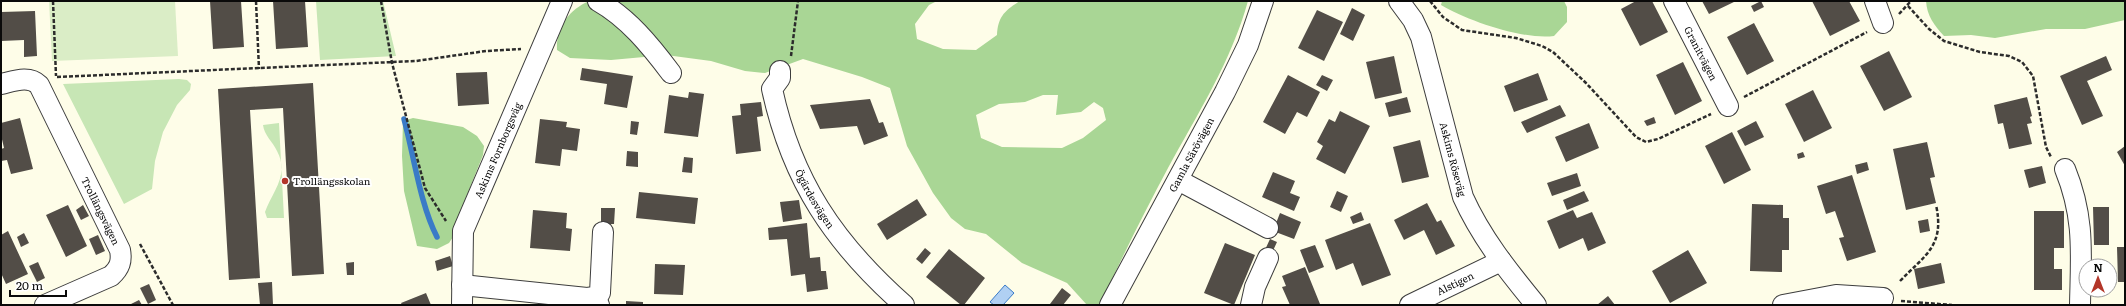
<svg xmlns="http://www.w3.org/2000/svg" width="2126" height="306" viewBox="0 0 2126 306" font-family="Literata,serif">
  <rect width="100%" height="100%" fill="#fefde8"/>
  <path fill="#c7e6b5" d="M316,1H383L396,56L320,60Z
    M179,79L187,80L191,84L190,90L177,105L163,132L155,161L152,189L124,204L63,84Z
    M279,123L284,218H267L265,212C272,192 290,175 277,151C273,142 264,135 263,125Z"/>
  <path fill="#a9d695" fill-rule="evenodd" d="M589,1H937L929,5L915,24L917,39L943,49L976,50L997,35C998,17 1004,11 1020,1H1248C1231,62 1198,113 1168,168C1144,213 1121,259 1100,305H1087L1067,283L1022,263L986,234L965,229L951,218L933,193L907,146L890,88L862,77L803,59L765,73L745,71L711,61L666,55L611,60L570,58L557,50C556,27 569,10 589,1ZM1043,95H1058L1056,115L1081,112L1094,102L1103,108L1106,120L1083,138L1062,148L1002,147L981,138L976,115L999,104L1025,102Z
    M1442,1H1564L1567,7V22L1554,36C1523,40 1468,21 1441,5Z
    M1926,1H2125V20L2085,29H2046L1995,38L1971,35L1944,36C1934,25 1927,16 1926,1Z
    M413,118L463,127L477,136L484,146L483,155L463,205L457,231L449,243L437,249L417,246L404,191L402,156L403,121Z"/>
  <path fill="#daedc6" d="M49,1H175L178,56L52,61Z"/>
  <path fill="#b0d0f3" stroke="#3a7bc7" d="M1005,285L1014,293L1003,305H994L990,302Z"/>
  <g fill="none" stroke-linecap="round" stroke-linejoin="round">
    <path stroke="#3a7bc7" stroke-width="5.5" d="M404,119C414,156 420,204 437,237"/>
  </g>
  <path fill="#524d47" d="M210,1H241L244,47L213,49Z
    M273,1H305L308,47L276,49Z
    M1636,1H1652L1668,32L1640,46L1621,9Z
    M1702,1H1736L1709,14Z
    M1761,1L1764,7L1754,12L1751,6Z
    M1812,1H1849L1860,21L1830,36Z
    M1352,8L1365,15L1353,41L1340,34Z
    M1317,10L1343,22L1324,61L1298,48Z
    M35,11L37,56L24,57V40L1,41V12Z
    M1754,23L1774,61L1747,75L1727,37Z
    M1889,51L1912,97L1884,111L1860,66Z
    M1394,56L1402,93L1375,99L1366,62Z
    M2106,56L2112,70L2087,81L2103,116L2082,125L2060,76Z
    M1683,62L1702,101L1675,115L1656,75Z
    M582,68L633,76L627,108L604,104L607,84L580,80Z
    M487,72L489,104L458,106L456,73Z
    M1538,73L1548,100L1514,112L1504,86Z
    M1288,75L1320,92L1307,117L1297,112L1285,134L1263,122Z
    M1322,75L1333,80L1327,91L1316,85Z
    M313,83L324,274L292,276L283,108L250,110L260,278L229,280L218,89Z
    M1813,90L1832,128L1804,142L1785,104Z
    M689,92L704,94L698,137L664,133L669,95L688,98Z
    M1407,97L1411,112L1389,117L1385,103Z
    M2027,97L2032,116L2030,117L2032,123L2027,124L2032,144L2009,149L2003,123L1998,124L1994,105Z
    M870,99L879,123L883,122L888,136L864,145L857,126L820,129L810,105Z
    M761,102L763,116L757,117L761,151L736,154L732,116L741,115L740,104Z
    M1560,105L1566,116L1527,133L1521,122Z
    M1340,111L1370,126L1345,174L1316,159L1323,146L1317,142L1329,119L1335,122Z
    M1654,117L1656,123L1647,126L1644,121Z
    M20,118L33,169L11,174L7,160L1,161V149L4,148L1,135V123Z
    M540,119L567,122L566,127L580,129L577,151L562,149L560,166L535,163Z
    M631,121L639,122L637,135L630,134Z
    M1756,121L1764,137L1745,146L1737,131Z
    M1589,123L1599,148L1566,162L1555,137Z
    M1732,132L1751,170L1724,184L1705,146Z
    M1420,140L1429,177L1402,183L1393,147Z
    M1927,142L1935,177L1930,178L1936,203L1906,210L1893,149Z
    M2125,146V166L2117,152Z
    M627,151L638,152V167L626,166Z
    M1803,152L1805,157L1798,159L1797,154Z
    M684,157L693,158L692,173L682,172Z
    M1867,162L1869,170L1857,174L1855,165Z
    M2042,166L2046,183L2029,188L2024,170Z
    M1273,172L1295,181L1290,193L1300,197L1294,211L1262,197Z
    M1577,173L1581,186L1552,196L1547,183Z
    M1852,175L1876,252L1847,261L1839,238L1844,237L1835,211L1826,214L1817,186Z
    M1337,191L1348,196L1341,212L1330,207Z
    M1584,191L1589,201L1567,210L1563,200Z
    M639,192L698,198L695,224L636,218Z
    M917,199L927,215L887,240L877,224Z
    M799,200L802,219L783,222L780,202Z
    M1427,203L1437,222L1441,220L1455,246L1436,255L1424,230L1404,240L1394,220Z
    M1752,204L1783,205V218H1789V250H1782V272L1750,271Z
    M68,205L87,246L66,257L46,215Z
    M83,205L89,216L81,220L76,210Z
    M2093,207H2109V245H2094Z
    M601,208H615L614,224H601Z
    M533,210L567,213L566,228L572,229L570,251L530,248Z
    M1573,210L1577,218L1592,212L1606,243L1588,251L1583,238L1559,249L1547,221Z
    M2034,211H2064V248H2054V269H2062V290H2034Z
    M1361,212L1364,220L1353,224L1350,217Z
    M1280,213L1301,222L1294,239L1273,231Z
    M1928,219L1930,231L1920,233L1918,221Z
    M807,223L810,258L820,257L821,271H826L828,289L807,292L805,274L791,276L787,239L769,240L768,228Z
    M1370,223L1391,275L1362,286L1353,263L1336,270L1325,240Z
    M8,231L28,274L6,284L1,273V235Z
    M24,233L29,243L21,247L17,237Z
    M98,235L105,251L96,255L89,239Z
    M1270,239L1277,242L1271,255L1264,252Z
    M1225,243L1255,255L1234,305L1204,293Z
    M1315,245L1324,267L1309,273L1300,250Z
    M2117,247H2125V282H2118Z
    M925,248L931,253L922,264L916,259Z
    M949,249L985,278L964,305H961L926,277Z
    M1688,250L1707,283L1670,303L1652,271Z
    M450,256L453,266L437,271L435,261Z
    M38,262L45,278L37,282L29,266Z
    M354,262V275H347L346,263Z
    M1941,263L1945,283L1918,289L1914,269Z
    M655,264L685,265L683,295L654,294Z
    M1305,267L1320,304L1290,305L1282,287L1286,286L1282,276Z
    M272,282L273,305H260L258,283Z
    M149,284L156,300L148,304L140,288Z
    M1062,288L1071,295L1063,305H1052L1050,304Z
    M426,293L431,305H402L401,303Z
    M1608,296L1615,305H1597Z
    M139,300L142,305H129Z
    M626,301L643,302V305H626Z"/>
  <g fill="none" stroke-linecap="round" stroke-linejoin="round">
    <defs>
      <g id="minor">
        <path d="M598,1C628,18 650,45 671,73"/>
        <path id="s1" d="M1399,1L1413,20L1421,37L1463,197C1481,237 1508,271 1536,305"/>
        <path id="s2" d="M1674,1L1728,106"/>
        <path d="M1875,1L1883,23"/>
        <path id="s3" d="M780,71V78L772,89C792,181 834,243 904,305"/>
        <path id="s4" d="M1,84C14,81 29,75 39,85L120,250C122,261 120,268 111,276L45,305"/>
        <path d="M2065,169C2085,218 2081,254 2080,305"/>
        <path d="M1178,180L1268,228"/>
        <path d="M462,285L587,298L599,305"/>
        <path d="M587,298L598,296L600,293L603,232"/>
        <path id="s5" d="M462,305L463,231L562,1"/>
        <path id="s6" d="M1110,305L1225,92L1248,45L1263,1"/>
        <path d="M1251,305L1255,287L1268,258"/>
        <path id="s7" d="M1410,305L1501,261"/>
        <path d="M1783,305L1836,295L1883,298"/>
      </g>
    </defs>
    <use href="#minor" stroke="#3d3d3d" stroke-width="22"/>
    <path stroke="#2c2c2c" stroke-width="2.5" stroke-dasharray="4 2" stroke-linecap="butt" d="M53,1L56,76
      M256,1L259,69
      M381,1L392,63L425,188L446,221
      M1430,1L1443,17L1462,30L1516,38L1542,46L1553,52L1586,83L1636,137L1646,142L1658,139L1711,114
      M1908,6L1929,29L1944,41L1980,52L2009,56L2022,62L2033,76L2046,147L2051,157
      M1899,14L1911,1
      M791,56L798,1
      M57,77L416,61L486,51L521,49
      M1744,97L1867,32
      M140,244L173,305
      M1900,281C1925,255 1945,246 1936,205
      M1901,301L1952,305"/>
    <use href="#minor" stroke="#fff" stroke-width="20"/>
  </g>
  <circle fill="#b33629" stroke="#fff" stroke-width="1.5" cx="285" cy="181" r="4"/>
  <g text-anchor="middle" stroke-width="4" stroke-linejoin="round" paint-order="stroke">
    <g font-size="10" fill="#0a0a0a" stroke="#fff">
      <text dy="4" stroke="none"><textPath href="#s2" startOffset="59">Granitvägen</textPath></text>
      <text dy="4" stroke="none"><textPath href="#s5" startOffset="162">Askims Fornborgsväg</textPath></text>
      <text dy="4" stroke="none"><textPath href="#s6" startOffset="171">Gamla Särövägen</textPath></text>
      <text dy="4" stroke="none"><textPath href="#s1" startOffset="169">Askims Röseväg</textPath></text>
      <text dy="4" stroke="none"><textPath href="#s3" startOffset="139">Ögärdesvägen</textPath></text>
      <text dy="4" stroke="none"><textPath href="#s4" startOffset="180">Trollängsvägen</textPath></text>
      <text dy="4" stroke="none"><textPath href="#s7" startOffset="50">Alstigen</textPath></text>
    </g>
    <g font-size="10" fill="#0a0a0a" stroke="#fff" text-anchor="start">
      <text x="293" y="185">Trollängsskolan</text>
    </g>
  </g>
  <rect width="2126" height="306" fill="none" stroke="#0a0a0a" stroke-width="4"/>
  <g transform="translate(2098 278)"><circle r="19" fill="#ffffff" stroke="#9d9d9d"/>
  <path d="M0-3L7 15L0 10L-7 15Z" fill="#b33629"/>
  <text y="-6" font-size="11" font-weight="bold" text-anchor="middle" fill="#0a0a0a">N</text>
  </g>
  <path d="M10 290v6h56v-6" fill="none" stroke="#0a0a0a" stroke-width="2"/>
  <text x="16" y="290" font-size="12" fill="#0a0a0a" stroke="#ffffff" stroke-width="3" paint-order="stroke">20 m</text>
</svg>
